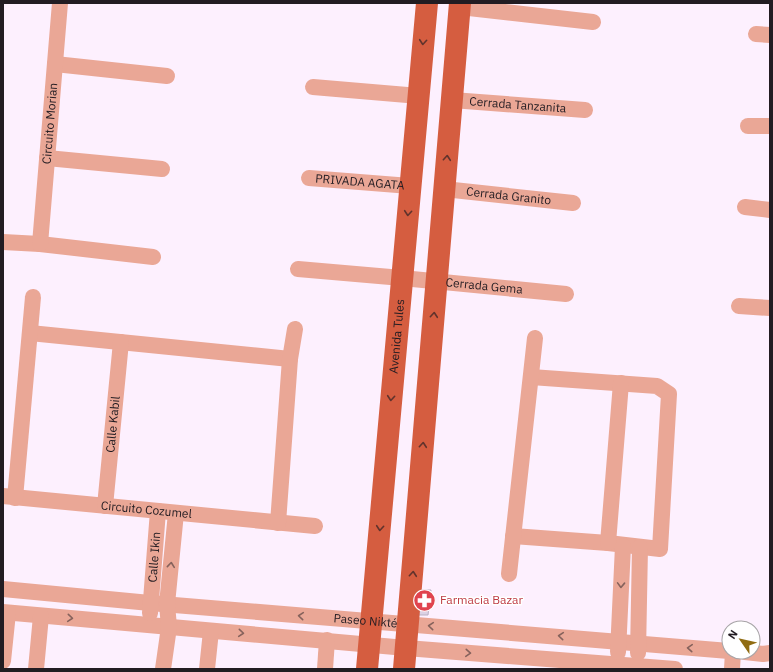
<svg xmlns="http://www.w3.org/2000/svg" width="773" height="672" viewBox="0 0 773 672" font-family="'IBM Plex Sans',sans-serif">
  <rect width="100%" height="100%" fill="#fdf0fe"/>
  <path fill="#dbd1e4" stroke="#b9afc2" d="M419,590H431L428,615H416Z"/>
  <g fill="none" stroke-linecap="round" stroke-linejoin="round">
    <g stroke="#eaa796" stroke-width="16">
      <path d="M460,7L593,22"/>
      <path d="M756,34L770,35"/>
      <path d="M55,64L167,76"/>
      <path d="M313,87L419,96"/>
      <path id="s1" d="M452,100L585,110"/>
      <path d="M748,126H770"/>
      <path d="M47,158L162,169"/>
      <path id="s2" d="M309,178L410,186"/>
      <path id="s3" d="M444,189L573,203"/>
      <path d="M745,207L770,210"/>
      <path d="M3,242L40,244L153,257"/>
      <path id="s4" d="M40,244L60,3"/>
      <path id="s5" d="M298,269L402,278L566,294"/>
      <path d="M739,306L770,308"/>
      <path d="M30,333L290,359"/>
      <path id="s6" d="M3,496L315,526"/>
      <path d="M15,498L33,297"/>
      <path id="s7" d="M105,506L121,342"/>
      <path d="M278,523L290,359L295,329"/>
      <path d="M513,536L608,543L660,549L669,394L657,386L531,377"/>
      <path d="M608,543L621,383"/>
      <path d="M509,574L535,338"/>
      <path id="s8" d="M3,589L150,603L729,651"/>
      <path d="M3,612L406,648L675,669"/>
      <path id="s9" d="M150,613L158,511"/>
      <path d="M618,652L623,546"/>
      <path d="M745,652L763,654L770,653"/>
      <path d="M638,653L640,547"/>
      <path d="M3,661L8,613"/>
      <path d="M36,669L41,616"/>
      <path d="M163,669L169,627L167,604L176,513"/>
      <path d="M207,669L211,631"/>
      <path d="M325,669L327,640"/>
      <path d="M732,669L733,652"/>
    </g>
    <g stroke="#d55d40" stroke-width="22">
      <path id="s10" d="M367,669L427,3"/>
      <path d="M404,669L460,3"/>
    </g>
  </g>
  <defs><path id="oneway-chevron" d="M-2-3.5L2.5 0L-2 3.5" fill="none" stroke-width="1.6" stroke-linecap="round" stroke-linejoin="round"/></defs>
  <g stroke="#61332c">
    <use href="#oneway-chevron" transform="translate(423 42) rotate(95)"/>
    <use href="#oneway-chevron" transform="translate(447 158) rotate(-85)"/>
    <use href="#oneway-chevron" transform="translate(408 213) rotate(95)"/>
    <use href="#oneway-chevron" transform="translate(434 315) rotate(-85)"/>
    <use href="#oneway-chevron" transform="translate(391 398) rotate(95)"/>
    <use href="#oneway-chevron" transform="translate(423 445) rotate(-85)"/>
    <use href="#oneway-chevron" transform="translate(380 528) rotate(95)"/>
    <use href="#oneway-chevron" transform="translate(413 574) rotate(-85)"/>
  </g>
  <g stroke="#86625c">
    <use href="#oneway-chevron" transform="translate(171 565) rotate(-84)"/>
    <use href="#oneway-chevron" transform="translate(621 585) rotate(92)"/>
    <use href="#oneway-chevron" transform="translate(301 616) rotate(-175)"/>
    <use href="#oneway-chevron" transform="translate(70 618) rotate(5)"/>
    <use href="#oneway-chevron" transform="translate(431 626) rotate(-175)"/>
    <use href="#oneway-chevron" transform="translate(241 633) rotate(5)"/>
    <use href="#oneway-chevron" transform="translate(561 636) rotate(-175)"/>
    <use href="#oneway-chevron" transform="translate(690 648) rotate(-176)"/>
    <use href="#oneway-chevron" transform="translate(468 653) rotate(4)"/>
  </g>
  <defs>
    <symbol id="pharmacy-disc" viewBox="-11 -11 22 22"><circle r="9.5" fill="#e0444e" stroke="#fff"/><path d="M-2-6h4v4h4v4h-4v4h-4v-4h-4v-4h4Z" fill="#fff"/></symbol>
  </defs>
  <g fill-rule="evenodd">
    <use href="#pharmacy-disc" x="412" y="588" width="25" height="25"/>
  </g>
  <g text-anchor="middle" stroke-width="3" stroke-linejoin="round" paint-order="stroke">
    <g font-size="12" fill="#221c22" stroke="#fff">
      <text dy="4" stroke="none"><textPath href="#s1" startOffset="66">Cerrada Tanzanita</textPath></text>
      <text dy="4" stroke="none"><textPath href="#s4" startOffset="121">Circuito Morian</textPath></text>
      <text dy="4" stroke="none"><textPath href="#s2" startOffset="51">PRIVADA AGATA</textPath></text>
      <text dy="4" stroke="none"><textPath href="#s3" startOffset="65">Cerrada Granito</textPath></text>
      <text dy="4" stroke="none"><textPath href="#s5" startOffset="187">Cerrada Gema</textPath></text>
      <text dy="4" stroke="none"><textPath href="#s10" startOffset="334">Avenida Tules</textPath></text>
      <text dy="4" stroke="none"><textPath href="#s7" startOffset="82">Calle Kabil</textPath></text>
      <text dy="4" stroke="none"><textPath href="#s6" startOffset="144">Circuito Cozumel</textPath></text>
      <text dy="4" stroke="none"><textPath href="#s9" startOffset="56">Calle Ikin</textPath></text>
      <text dy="4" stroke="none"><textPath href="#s8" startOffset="364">Paseo Nikté</textPath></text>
    </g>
    <g font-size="12" fill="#be3a42" stroke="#fff" text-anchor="start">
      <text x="440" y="604">Farmacia Bazar</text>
    </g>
  </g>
  <rect width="773" height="672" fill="none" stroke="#221c22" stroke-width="8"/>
  <g transform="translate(741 640) rotate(304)"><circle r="19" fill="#ffffff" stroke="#a7a4a7"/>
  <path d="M0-3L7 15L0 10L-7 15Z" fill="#906c12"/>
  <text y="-6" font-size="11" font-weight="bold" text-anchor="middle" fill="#221c22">N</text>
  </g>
</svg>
